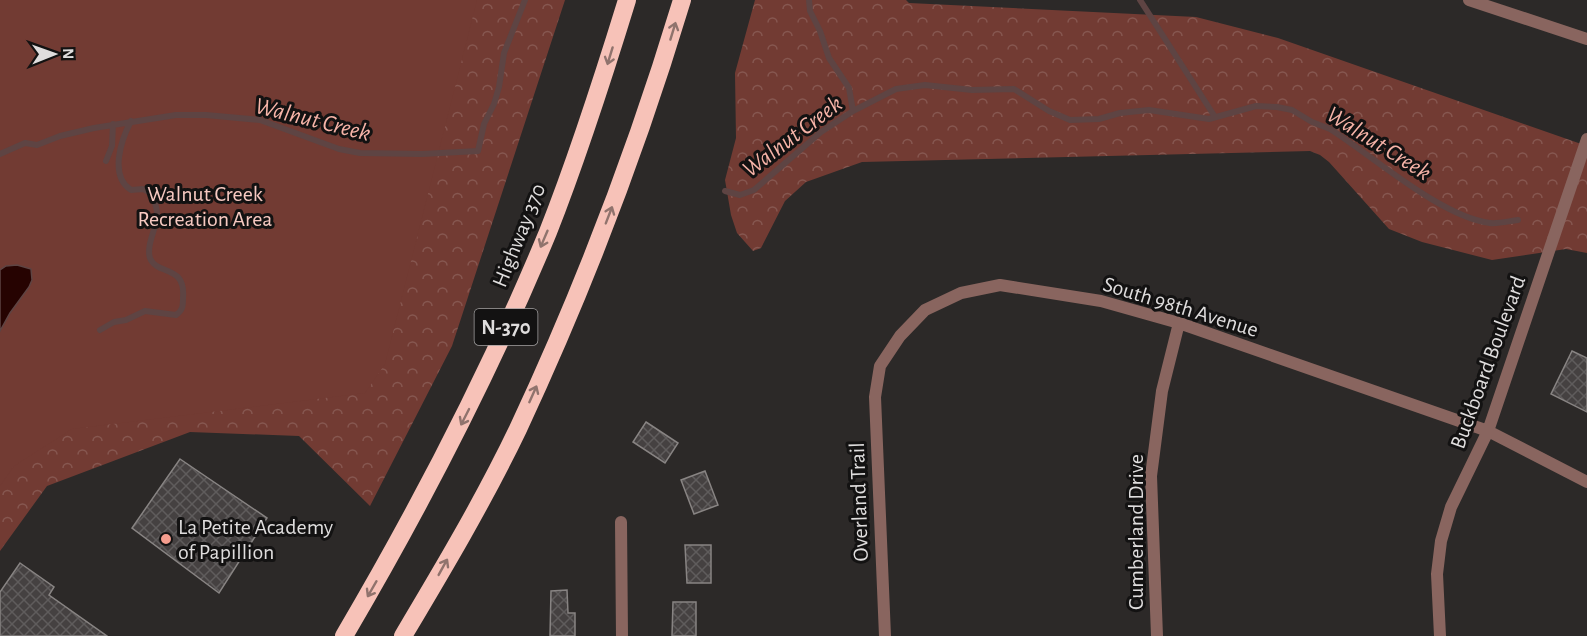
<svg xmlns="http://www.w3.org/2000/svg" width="1587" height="636" viewBox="0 0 1587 636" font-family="'Alegreya Sans',sans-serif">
  <defs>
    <pattern id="forest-crowns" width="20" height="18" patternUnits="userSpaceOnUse" patternTransform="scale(1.5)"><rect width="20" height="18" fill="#723b33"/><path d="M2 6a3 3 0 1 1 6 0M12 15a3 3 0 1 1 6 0" fill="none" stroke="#865750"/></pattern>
    <pattern id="building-cross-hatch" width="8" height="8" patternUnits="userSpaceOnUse" patternTransform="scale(1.5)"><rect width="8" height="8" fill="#454141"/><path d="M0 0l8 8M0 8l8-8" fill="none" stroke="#5f5c5c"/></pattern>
  </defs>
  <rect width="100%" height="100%" fill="#2c2928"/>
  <path fill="url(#forest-crowns)" d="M103,0H565L452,346L370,506L299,436L190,432L47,486L0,551V208Z
    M755,0H906L909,3L1196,17L1278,38L1587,146V253L1566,249L1492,260L1422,242L1389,229L1329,162L1320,155L1310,151L862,162L806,182L785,201L761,248L753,251L737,233L731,215L725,180L736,138L735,73Z"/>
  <path fill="#723b33" d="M0,0H477L385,364L365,393L72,429L14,466L0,486Z"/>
  <path fill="#260301" stroke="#5e4443" stroke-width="1.5" d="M17,265L31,269L32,280L29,287L10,313L0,331V270L6,266Z"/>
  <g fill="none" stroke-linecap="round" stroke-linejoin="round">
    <path stroke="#5e4443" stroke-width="6" d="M809,0L810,11L820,31L829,58L849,88L853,111
      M1140,0L1215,117
      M0,154L25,143L37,145L60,136L94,128L176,115H206L260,120L339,149L360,153L422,154L478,151L484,124L494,104L499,87L504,53L525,0
      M106,161L112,146L113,124
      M725,191L740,195L754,190L821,132L853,111L896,89L925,85L972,90L1014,89L1049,111L1070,120L1099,119L1120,113L1149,110L1209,119L1256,106L1277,107L1292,110L1312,122L1330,129C1373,156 1441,217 1490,223C1499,224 1509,221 1518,220
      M100,330L114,322L126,320L145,311L176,315C183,310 183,306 183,298C186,264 157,276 150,258C146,246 156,229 157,216C158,210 154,200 152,194L143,189L131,190C109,176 121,140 131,121"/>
  </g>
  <path fill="url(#building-cross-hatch)" stroke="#888483" stroke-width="1.5" d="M1572,351L1587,358V412L1551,394Z
    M646,422L678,443L665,463L633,442Z
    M180,459L267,518L219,593L132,528Z
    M705,471L718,505L694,514L681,480Z
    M685,545H711V583H687Z
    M20,563L54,587L49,595L107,636H0V592Z
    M567,590L568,613H575V636H550L551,591Z
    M673,602H696V636H672Z"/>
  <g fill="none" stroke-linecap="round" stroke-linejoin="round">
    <path stroke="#89655f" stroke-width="12" d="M1469,0L1587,39
      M621,522L622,636
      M885,636L875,397L880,366L900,336L925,310L961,293L1000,285L1101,301L1179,323L1488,431L1587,482
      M1157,636L1151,476L1162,391L1179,323
      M1440,636L1437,574L1441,541L1451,507L1488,431L1587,139"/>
    <path stroke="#f7c2b8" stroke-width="18" d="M344,636C421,505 490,372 548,232C578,156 603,78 627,0
      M403,636C443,569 484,500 518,429C583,290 638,146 682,0"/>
  </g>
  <defs><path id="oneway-shaft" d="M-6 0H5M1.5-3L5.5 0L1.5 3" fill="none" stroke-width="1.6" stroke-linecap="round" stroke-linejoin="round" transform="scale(1.5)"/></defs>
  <g stroke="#90736d">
    <use href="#oneway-shaft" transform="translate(673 31) rotate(-73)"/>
    <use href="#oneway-shaft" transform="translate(610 56) rotate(107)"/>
    <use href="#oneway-shaft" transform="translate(609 215) rotate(-69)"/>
    <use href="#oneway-shaft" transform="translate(544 239) rotate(113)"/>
    <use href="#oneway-shaft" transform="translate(533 394) rotate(-66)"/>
    <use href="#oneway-shaft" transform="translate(465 417) rotate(117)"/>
    <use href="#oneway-shaft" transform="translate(443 567) rotate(-61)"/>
    <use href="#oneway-shaft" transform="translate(372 589) rotate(120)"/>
  </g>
  <circle fill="#f59d8e" stroke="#131212" stroke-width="2" cx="166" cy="539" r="6"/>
  <g text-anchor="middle" stroke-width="6" stroke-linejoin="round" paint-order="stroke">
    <rect fill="#131212" stroke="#a2a0a0" stroke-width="1.5" x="474.5" y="309" width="63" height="36" rx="4.5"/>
    <g font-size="21" font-weight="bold" fill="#dfdddd">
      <text x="506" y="334">N-370</text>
    </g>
    <g font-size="22" fill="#f7c9c1" stroke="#131212">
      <text x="205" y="201">Walnut Creek<tspan x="205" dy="25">Recreation Area</tspan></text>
    </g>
    <g font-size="22" fill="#dfdddd" stroke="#131212">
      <text transform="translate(518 235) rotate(-68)" y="8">Highway 370</text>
      <text transform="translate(1181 306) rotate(17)" y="8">South 98th Avenue</text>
      <text transform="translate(1487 362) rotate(-70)" y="8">Buckboard Boulevard</text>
      <text transform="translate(858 502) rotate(-92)" y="8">Overland Trail</text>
      <text transform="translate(1135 532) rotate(-90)" y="8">Cumberland Drive</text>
    </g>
    <g font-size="22" fill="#dfdddd" stroke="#131212" text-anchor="start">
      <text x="178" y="534">La Petite Academy<tspan x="178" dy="25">of Papillion</tspan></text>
    </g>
    <g font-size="24" font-style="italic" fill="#f7b4a8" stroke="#131212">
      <text transform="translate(313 119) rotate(14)" y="8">Walnut Creek</text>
      <text transform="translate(792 136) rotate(-37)" y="8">Walnut Creek</text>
      <text transform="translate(1379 143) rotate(32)" y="8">Walnut Creek</text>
    </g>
  </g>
  <g transform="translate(54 54) rotate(89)" stroke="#131212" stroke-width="4.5" paint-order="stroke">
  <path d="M0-4.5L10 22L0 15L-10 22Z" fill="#dfdddd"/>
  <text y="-9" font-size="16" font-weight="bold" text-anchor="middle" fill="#dfdddd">N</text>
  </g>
</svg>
